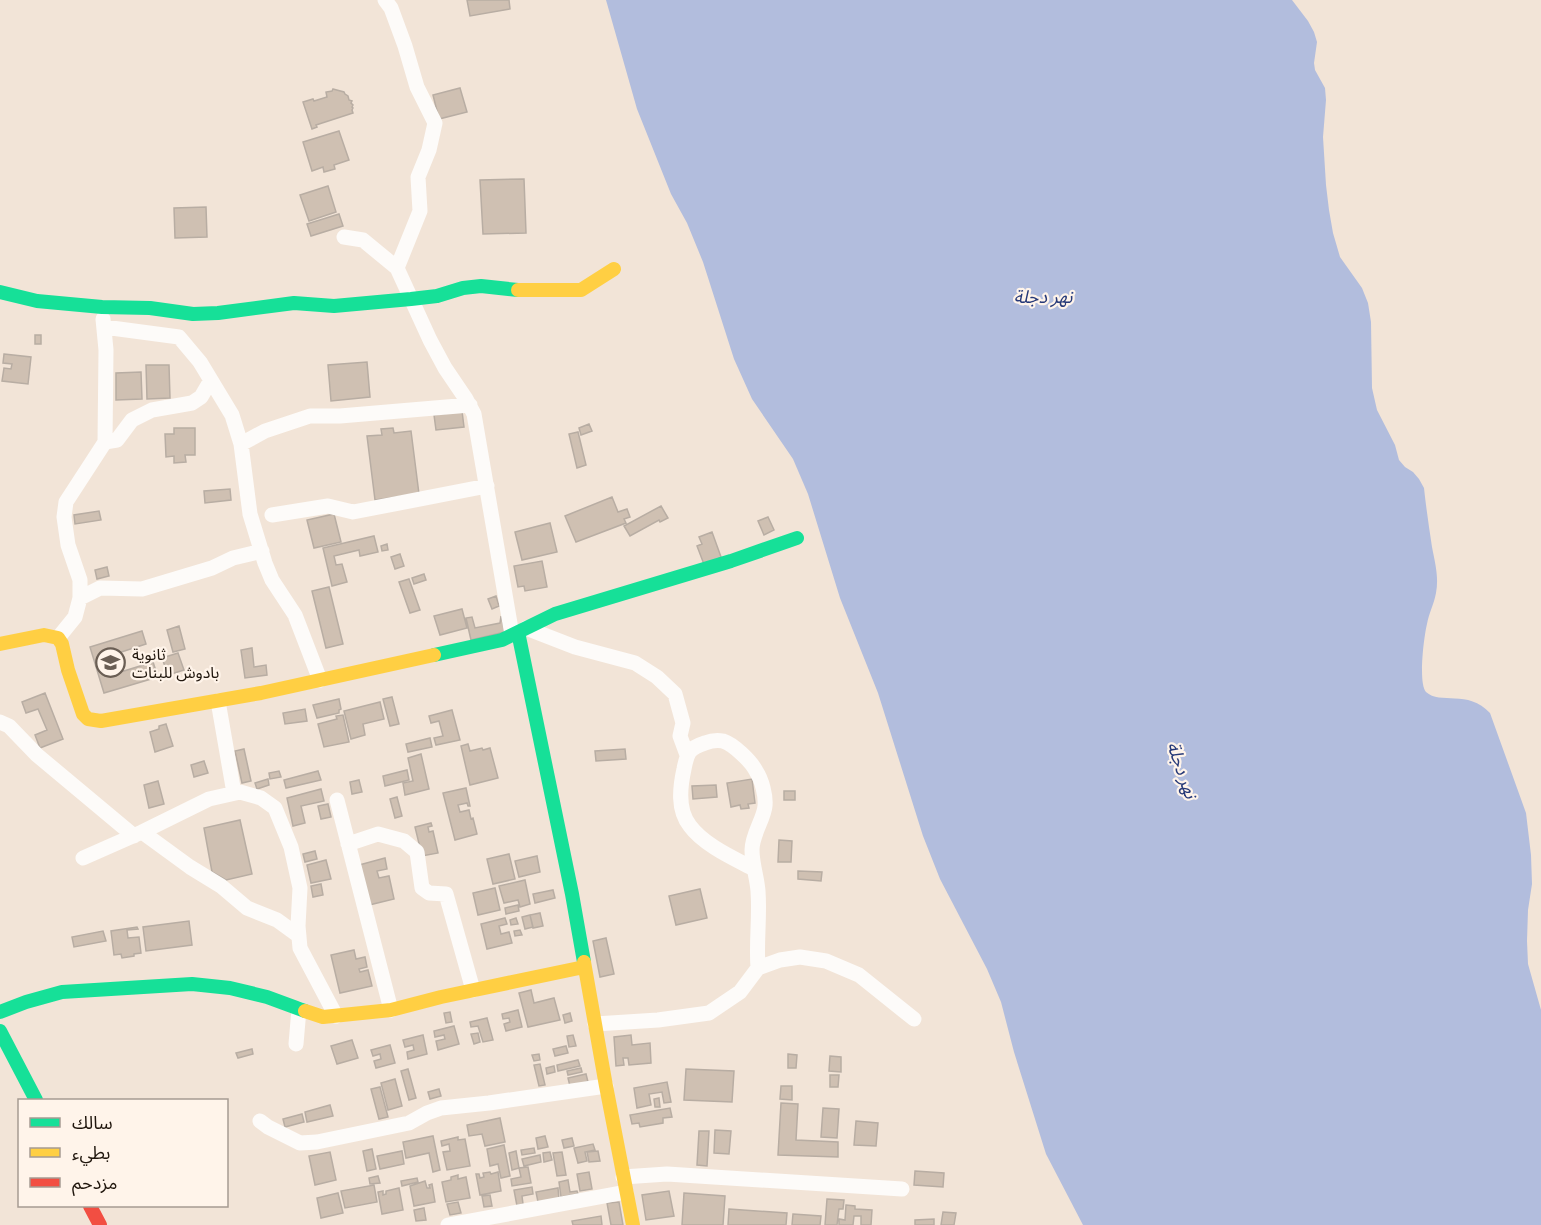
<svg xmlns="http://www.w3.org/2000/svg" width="1541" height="1225" viewBox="0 0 1541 1225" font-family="'Fira Sans Condensed','Noto Sans Arabic',sans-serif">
  <rect width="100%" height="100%" fill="#f2e4d7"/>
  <path fill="#b2bddd" d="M606,0H1292L1308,21L1314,32L1317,42L1314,63L1315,70L1325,88L1326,100L1323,137L1326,185L1329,210L1333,233L1340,257L1362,288L1368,303L1371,322L1372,388L1377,410L1395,445L1399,460L1405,467L1413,472L1419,479L1424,488C1426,507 1429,527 1432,547C1435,563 1439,577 1436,593C1434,604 1429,613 1427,624C1424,636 1418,683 1426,692C1440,705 1468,689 1490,713L1526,813L1531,855L1532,884L1528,910L1527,941L1528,964L1541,1010V1225H1083L1046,1154L1014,1052L1001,1002L987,969L940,879L923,836L878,693L840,598L808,494L793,459L752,399L734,359L703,262L687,223L671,194L637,109Z"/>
  <path fill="#cfc0b2" stroke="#b8ada3" stroke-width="1.5" d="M467,0H509L510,9L470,16Z
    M460,88L467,112L439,119L433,95Z
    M333,89L344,92L345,94L348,96L349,100L352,101L351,103L353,105L352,107L353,108L352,110L353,113L316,125L317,127L312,129L303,102L313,99L314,101L327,97L326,92L332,91Z
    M339,131L349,160L334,165L335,169L324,172L323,167L312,171L303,142Z
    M524,179L526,233L483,234L480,180Z
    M328,186L336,212L309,221L300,195Z
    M206,207L207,237L175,238L174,208Z
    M339,214L343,226L311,236L307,224Z
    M35,335H41V344H35Z
    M4,354L31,357L28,384L2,381L4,368L11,369L12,364L3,363Z
    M367,362L370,397L331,401L328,365Z
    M146,365H169L170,398L147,399Z
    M141,372L142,399L116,400V373Z
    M462,411L464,427L436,430L434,415Z
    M589,424L592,431L581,435L579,428Z
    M174,428H195V455H185L186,462L174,463V456L166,457L165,434H174Z
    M393,428L394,433L411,431L419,494L375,500L367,436L382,435L381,429Z
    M578,432L586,465L577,468L569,434Z
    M230,489L231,500L205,503L204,491Z
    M612,497L618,512L627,509L630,517L624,519L626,523L576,542L565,516Z
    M661,506L668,518L660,522L659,520L630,536L624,526Z
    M99,511L101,520L75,524L74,515Z
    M334,514L341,542L314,548L307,520Z
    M768,517L774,530L764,535L758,521Z
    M550,523L557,552L522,560L515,532Z
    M712,532L721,557L705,567L697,546L702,544L699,537Z
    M374,536L378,552L360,556L359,550L334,556L336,565L342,564L347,582L332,586L323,548Z
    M387,544L388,550L382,551L381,546Z
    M400,554L404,566L395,569L391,557Z
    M542,561L547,587L525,591L524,586L518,587L514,566Z
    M107,567L109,576L97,579L95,570Z
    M424,574L426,580L414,584L412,578Z
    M409,579L420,610L410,613L399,582Z
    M329,587L343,644L326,648L312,591Z
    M496,596L499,606L492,609L488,599Z
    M462,609L467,628L440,635L434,616Z
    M501,616L505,632L471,640L466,618L472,617L475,628L500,623Z
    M179,626L185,649L173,652L167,630Z
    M142,631L146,644L106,657L111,675L153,662L158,677L104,693L90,647Z
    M252,648L254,667L266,665L267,675L245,678L241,650Z
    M178,653L184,670L168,675L162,658Z
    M45,693L63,739L40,748L35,735L47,730L38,709L26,713L22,702Z
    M392,697L399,724L390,726L383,699Z
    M339,699L341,709L339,710V713L317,718L313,705Z
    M380,702L384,719L363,724L365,735L351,739L344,711Z
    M305,709L307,721L285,724L283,713Z
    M452,710L460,740L436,745L434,738L443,736L439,721L431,723L429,716Z
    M343,715L349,742L324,747L318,724L337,719L336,716Z
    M166,724L173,746L155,752L150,732L159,729V726Z
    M430,738L432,747L408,752L406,744Z
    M468,744L470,751L482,748L483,750L490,748L498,778L470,785L461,746Z
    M244,749L251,781L242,783L235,751Z
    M625,749L626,759L596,761L595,751Z
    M421,754L429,789L405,795L403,783L413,781L408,758Z
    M204,761L208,773L194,777L191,765Z
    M407,770L409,780L385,786L383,776Z
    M279,771L281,777L270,779L269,773Z
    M318,771L321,780L286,788L284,780Z
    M268,779L269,785L257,789L255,783Z
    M752,779L755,803L748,804L749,808L741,809L740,805L731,807L727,783Z
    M359,780L362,792L352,794L350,782Z
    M158,781L164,804L149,808L144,785Z
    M716,785L717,797L693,799L692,786Z
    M466,788L470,806H468L467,803L458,805L460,812L469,810L471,819L473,818L477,834L455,840L443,793Z
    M321,789L324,801L301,806L305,823L293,826L287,798Z
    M784,791H795V800H784Z
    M397,797L402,816L395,818L390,799Z
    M328,804L331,817L321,819L318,806Z
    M240,820L252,874L226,880L212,872L204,828Z
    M431,823L432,826L428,827L429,832L433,831L438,853L422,856L415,827Z
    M779,840L792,841L791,862H778Z
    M315,851L317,859L305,862L303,854Z
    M509,854L515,879L493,884L487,859Z
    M537,856L540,872L519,877L515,861Z
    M385,858L387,869L377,871L379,878L389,876L394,899L369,905L359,865Z
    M326,860L331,879L311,883L307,865Z
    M798,871L822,872L821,881L798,879Z
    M525,880L530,904L520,907L518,900L504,903L499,886Z
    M321,884L323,895L313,897L311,886Z
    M495,888L500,910L478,915L473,893Z
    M700,889L707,918L676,925L669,896Z
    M553,890L555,898L535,903L533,894Z
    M518,905L519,911L506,914L505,908Z
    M540,913L543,926L533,928L530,915Z
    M530,915L533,927L525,929L522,917Z
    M505,918L507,924L499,926L501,934L509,932L512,943L487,949L481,924Z
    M516,918L518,924L511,925L510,920Z
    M189,921L192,945L146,951L143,927Z
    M137,927L138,929L127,930L128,938L139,937L141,953L134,954V956L122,958L121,954L114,955L111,931Z
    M520,930L522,935L515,936L514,931Z
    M103,931L106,941L74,947L72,937Z
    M606,938L614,974L600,977L593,941Z
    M354,950L356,959L365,957L367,967L359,969L360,972L368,970L372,986L340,993L331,955Z
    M531,990L534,1003L554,998L560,1020L528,1027L519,993Z
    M518,1010L522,1027L506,1031L504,1024L510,1022L509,1018L503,1019L502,1014Z
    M450,1012L452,1022L446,1023L444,1013Z
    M570,1013L572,1021L565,1023L563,1015Z
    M487,1018L493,1040L483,1042L478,1026L471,1027L470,1022Z
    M454,1026L459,1044L438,1050L436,1041L445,1039L444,1035L435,1037L434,1031Z
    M478,1033L480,1042L474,1044L471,1034Z
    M423,1035L427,1054L408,1059L407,1052L414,1050L413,1045L405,1047L403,1040Z
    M573,1035L576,1046L569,1047L567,1036Z
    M631,1035L632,1045L650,1043L651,1063L629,1065L628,1058H623L624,1065L616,1066L614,1037Z
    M352,1040L358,1058L337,1064L331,1046Z
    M390,1045L395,1063L376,1068L374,1061L381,1059L380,1054L373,1056L371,1050Z
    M566,1046L568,1053L555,1056L553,1049Z
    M252,1049L253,1054L238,1058L236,1053Z
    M539,1054L540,1060L534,1061L532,1055Z
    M788,1054L797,1055L796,1068H788Z
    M830,1056L841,1057V1072L829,1071Z
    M578,1060L580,1066L558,1071L557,1065Z
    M540,1064L545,1085L539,1086L534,1065Z
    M554,1066L555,1072L547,1074L546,1068Z
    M581,1068L582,1072L568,1075L567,1071Z
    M408,1069L416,1098L409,1100L401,1071Z
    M686,1069L734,1071L732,1102L684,1100Z
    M586,1074L588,1082L570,1086L568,1078Z
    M830,1075H839L838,1087H830Z
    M395,1079L402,1106L388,1110L381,1083Z
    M667,1082L671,1102L664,1103L662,1092L649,1094L651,1105L637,1108L634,1088Z
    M781,1086H792V1100L780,1099Z
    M380,1087L388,1117L379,1119L371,1089Z
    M439,1089L441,1096L430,1099L428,1092Z
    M659,1098L660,1107H655L654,1099Z
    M781,1103L798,1104L796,1140L838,1142V1157L778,1155Z
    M330,1105L333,1116L307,1122L305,1112Z
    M670,1108L672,1117L663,1118V1123L640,1127L639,1123L632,1124L630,1115Z
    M823,1108L839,1109L837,1138L821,1137Z
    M302,1114L304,1122L285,1127L283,1119Z
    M500,1118L505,1142L485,1146L482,1134L469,1136L467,1125Z
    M856,1121L878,1123L876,1146L854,1145Z
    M715,1130L731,1131L729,1154L714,1153Z
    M699,1131H709L707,1166L697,1165Z
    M433,1136L440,1170L433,1172L429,1153L406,1158L403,1142Z
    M545,1136L548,1147L538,1149L536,1138Z
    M458,1137V1140L465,1139L470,1166L447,1170L443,1152L450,1151L449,1144L442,1146L441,1141Z
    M572,1138L574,1146L564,1148L562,1140Z
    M593,1144L595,1150L585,1152L587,1161L578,1163L574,1148Z
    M504,1145L510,1176L501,1178L498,1164L490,1166L487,1149Z
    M534,1148L535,1153L522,1155L521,1150Z
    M372,1149L376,1169L367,1171L363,1151Z
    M402,1151L404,1164L380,1169L377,1156Z
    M516,1151L519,1168L512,1170L509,1153Z
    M598,1151L600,1161L589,1162L587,1152Z
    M330,1152L336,1180L315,1185L309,1156Z
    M550,1152L552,1160L544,1162L543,1153Z
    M562,1152L566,1175L557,1176L553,1153Z
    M540,1155L541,1162L524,1166L522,1159Z
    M528,1167L531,1183L512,1186L511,1179L521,1177L519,1168Z
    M915,1171L944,1173L943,1187L914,1185Z
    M490,1172L491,1174L498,1172L501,1191L480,1195L476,1174H479L480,1178L484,1177L483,1173Z
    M589,1172L592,1189L580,1191L577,1174Z
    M458,1175V1179L466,1177L470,1198L446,1202L442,1182L451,1180V1177Z
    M378,1176L380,1183L370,1184L369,1178Z
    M417,1178L418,1182L402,1186L401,1181Z
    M568,1180L570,1192L577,1191L578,1194L561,1197L559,1182Z
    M425,1181L427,1188H430L429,1185L432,1184L435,1202L414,1206L410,1186Z
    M374,1185L377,1202L345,1208L341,1191Z
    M532,1187L533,1194L522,1196L523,1204L517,1206L514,1190Z
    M399,1188L403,1210L382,1214L378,1192L383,1191V1195L386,1194V1191Z
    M558,1188L559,1199L538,1202L536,1192Z
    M669,1191L674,1216L646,1220L642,1195Z
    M338,1193L343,1213L321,1218L317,1198Z
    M684,1193L725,1196L723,1225H682Z
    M490,1195L492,1206L484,1207L482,1196Z
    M827,1199L844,1200L843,1209H839L837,1225H825Z
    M458,1202L461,1213L450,1215L447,1204Z
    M619,1202L623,1225H611L607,1203Z
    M846,1205L855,1206V1209L872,1210L871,1225H861V1216H854L853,1225H839V1219L845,1220Z
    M424,1208L426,1220L416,1221L414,1210Z
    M729,1209L787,1213L786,1225H728Z
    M943,1212L956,1213L954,1225H941Z
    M793,1214L821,1216L820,1225H792Z
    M601,1216L602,1225H573L572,1221Z
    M934,1219V1225H915V1220Z"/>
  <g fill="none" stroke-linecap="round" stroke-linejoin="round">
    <path stroke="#fdfbf9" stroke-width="15" d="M385,0L391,8L405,46L417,87L435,123L429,150L418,177L420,211L397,268
      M344,237L363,240L397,268L430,340L445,368L466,399L474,414L512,635
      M104,327L179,337L200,362L232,415L241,444L250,514L265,563L272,580L295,615L320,680
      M105,442L117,440L132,420L152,410L192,403L201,397L211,380
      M241,444L265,431L310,416H340L470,405
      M272,515L328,506L353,512L487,486
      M80,598L100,588L142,589L212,568L233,558L262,551
      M526,628L575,647L635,663L657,677L675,694L683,723L680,736L687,755
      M58,638L75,617L80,598V580L68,545L64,517L66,502L105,442L106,350L103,319
      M218,701L234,793
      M0,722L9,726L37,755L134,836
      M337,800L391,1010
      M142,832L190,867L221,886L247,908L277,920L299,936
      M348,844L378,834L404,841L417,852L422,888L429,893L446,894L473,990
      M83,858L142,832L209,799L240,792L261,798L275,808L291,847L300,888L298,926L300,948L336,1016
      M754,869C733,858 704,845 690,826C677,810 680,787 684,769C687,753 689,748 705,743C710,741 718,740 723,741C733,744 751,761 756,771C762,780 766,796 765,806C764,819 752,834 752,850C752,864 757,877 758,891C760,917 756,942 758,968
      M595,1024L658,1020L709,1013L740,992L758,968L780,960L800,957L826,961L859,975L914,1019
      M296,1044L299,1009
      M260,1121L268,1127L300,1143L317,1142L409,1123L427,1113L441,1108L489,1103L606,1086
      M623,1177L667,1174L902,1189
      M448,1225L626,1192"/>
    <path stroke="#16e098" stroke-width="14" d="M0,292L37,301L102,307L150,308L193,314L218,313L294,303L334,306L411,299L437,296L463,288L481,286L518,290
      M518,632L572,894L584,962
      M434,655L502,640L555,614L731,561L797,538
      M0,1012L26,1002L62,992L192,984L230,988L267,997L305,1011
      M0,1031L36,1100"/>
    <path stroke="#ffcf43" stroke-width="14" d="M518,290H581L614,269
      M0,644L44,635L58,638L62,644L68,670L83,714L88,719L101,721L261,693L434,655
      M584,962L606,1086L633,1225
      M305,1011L323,1017L391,1010L441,997L584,967"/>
    <path stroke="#f24e42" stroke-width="14" d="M90,1206L100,1225"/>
  </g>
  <defs>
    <symbol id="school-ring" viewBox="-11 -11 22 22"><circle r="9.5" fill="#fff4ea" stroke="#6a5e54" stroke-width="1.5"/><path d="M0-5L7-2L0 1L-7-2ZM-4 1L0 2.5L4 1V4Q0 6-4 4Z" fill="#6a5e54"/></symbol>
  </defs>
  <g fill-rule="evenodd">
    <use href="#school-ring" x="94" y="646" width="33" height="33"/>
  </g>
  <g text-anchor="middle" stroke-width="4.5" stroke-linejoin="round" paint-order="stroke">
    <g font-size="16" fill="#20160d" stroke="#fff4ea" text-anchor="start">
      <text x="132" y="660">ثانوية<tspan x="132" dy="18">بادوش للبنات</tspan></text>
    </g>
    <g font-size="18" font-style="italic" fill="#263978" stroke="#fff4ea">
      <text x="1043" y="303">نهر دجلة</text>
      <text transform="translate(1182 770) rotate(71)" y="6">نهر دجلة</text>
    </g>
  </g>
  <rect x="18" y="1099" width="210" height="108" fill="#fff4ea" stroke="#a69b92" stroke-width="1.5"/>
  <rect x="30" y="1118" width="30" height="9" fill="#16e098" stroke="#a69b92" stroke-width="1.5"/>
  <text x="72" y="1129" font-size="18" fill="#20160d">سالك</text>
  <rect x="30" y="1148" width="30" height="9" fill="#ffcf43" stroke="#a69b92" stroke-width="1.5"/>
  <text x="72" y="1159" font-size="18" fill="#20160d">بطيء</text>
  <rect x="30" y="1178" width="30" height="9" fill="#f24e42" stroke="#a69b92" stroke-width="1.5"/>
  <text x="72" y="1189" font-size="18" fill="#20160d">مزدحم</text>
</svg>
